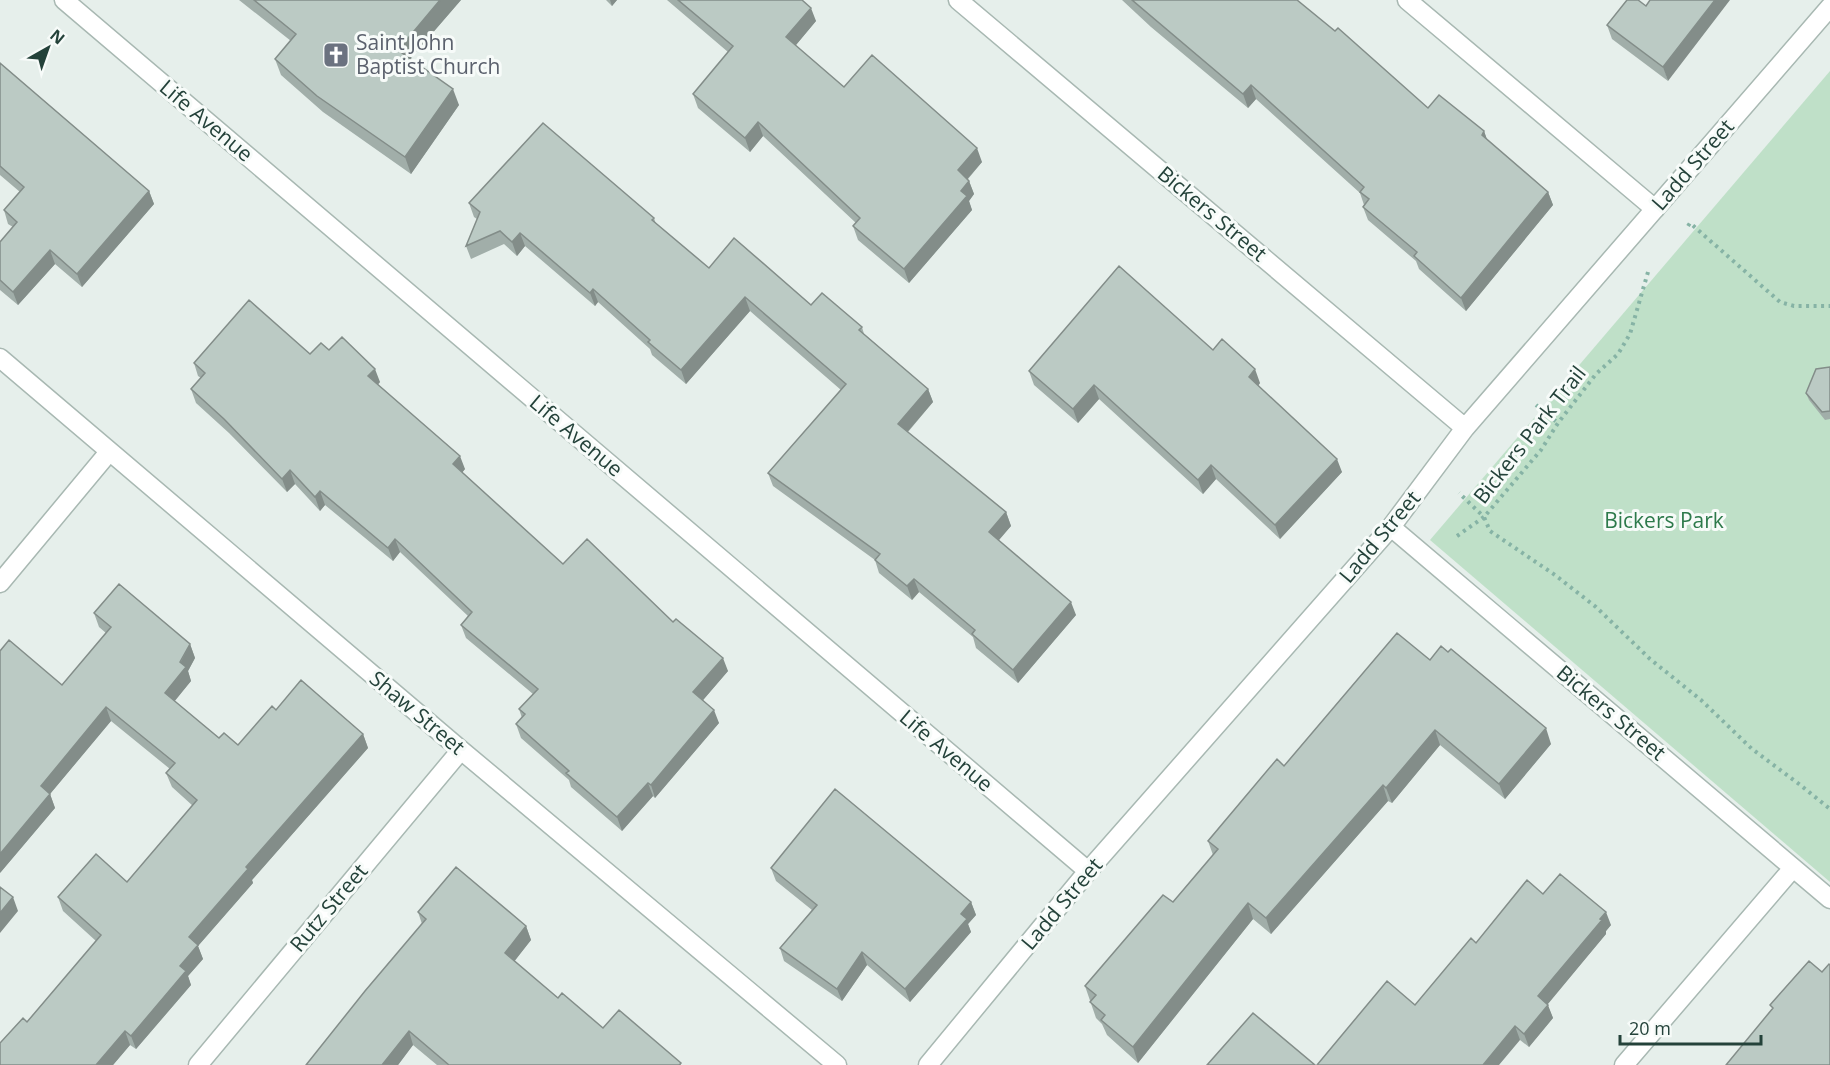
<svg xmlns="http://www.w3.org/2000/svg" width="1830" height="1065" viewBox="0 0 1830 1065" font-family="'Open Sans',sans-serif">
  <rect width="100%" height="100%" fill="#e6efeb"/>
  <path fill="#bfe0c8" d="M1830,71V882L1430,540Z"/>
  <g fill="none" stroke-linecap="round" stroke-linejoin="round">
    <defs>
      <path id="service" d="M1407,0L1655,209"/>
      <path id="minor" d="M64,0L1088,871
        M958,0L1465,428
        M0,358L461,750L837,1065
        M1391,527L1830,899
        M0,583L109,452
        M198,1065L461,750
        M928,1065L1088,871L1391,527L1465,428L1830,7
        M1624,1065L1793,868"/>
    </defs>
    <use href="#service" stroke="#a8b8b2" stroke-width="21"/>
    <use href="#minor" stroke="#a8b8b2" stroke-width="21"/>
    <path stroke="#86b3a5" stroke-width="4" stroke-dasharray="3 4.5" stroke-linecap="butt" d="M1688,226L1690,223L1780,302L1794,306H1830
      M1648,272L1630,334L1618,354L1596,374L1558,423L1541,450L1484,517L1490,531L1555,575L1596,607L1650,659L1701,700L1752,749L1799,784L1830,809
      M1536,405L1558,423
      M1457,536L1484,517L1459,493"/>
    <use href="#service" stroke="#fff" stroke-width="18"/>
    <use href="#minor" stroke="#fff" stroke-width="18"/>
  </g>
  <path fill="#a1aea9" d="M239,0H461L410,59L459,105L411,174L323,112L281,75L275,59L291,41Z
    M606,0H617L612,6Z
    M667,0H802L816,21L795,46L844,87L982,162L968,179L969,181L974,194L969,201L972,210L909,283L858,240L853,226L856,223L763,136L750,152L698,108L693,94L728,52Z
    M1122,0H1297L1428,108L1484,131L1487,140L1548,192L1553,205L1466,311L1419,269L1416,261L1368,220L1363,207L1364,205L1360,193L1256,99L1248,108L1151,27Z
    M1646,6L1668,81L1612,39L1607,25Z
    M0,63L149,191L154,204L82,287L55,264L18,305L0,290V242L13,227L8,224L4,210L20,192L0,175Z
    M469,203L654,218L656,224L709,268L811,305L862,327L864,334L928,389L933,402L908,432L1006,512L1011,526L998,540L1076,615L1018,683L976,648L973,637L919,592L912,600L879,573L875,560L773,486L768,473L841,390L750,311L686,384L652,355L650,349L598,302L595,306L525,246L517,256L504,244L471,259L466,246L477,219L474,217Z
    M329,350L380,382L378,385L465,469L462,472L563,564L673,622L728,671L703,700L719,723L655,798L653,796L622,831L571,787L569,780L521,738L516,724L522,718L519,709L533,694L466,638L461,625L468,616L400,552L393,561L325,505L320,511L295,484L287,492L229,433L196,403L191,389L201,378L198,376L194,363L310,354Z
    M1213,350L1260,383L1258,386L1342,472L1280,539L1216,479L1203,494L1099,399L1078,423L1034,385L1029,371Z
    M1830,367V419L1825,420L1809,400L1806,393Z
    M94,613L190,644L195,658L188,671L191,681L174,701L219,738L238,745L276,710L363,734L368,748L252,880L253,883L198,946L203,959L188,976L191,985L136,1049L130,1045L113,1065H0L27,1022L96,941L63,911L58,897L127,882L193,806L172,787L166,773L170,769L111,721L50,794L55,808L0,873L106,633L99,627Z
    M1430,660L1551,744L1505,799L1440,745L1392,803L1388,801L1271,934L1253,919L1138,1063L1107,1035L1102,1024L1096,1018L1085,986L1173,902L1213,855L1208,841L1284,766Z
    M771,868L971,902L976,915L968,924L971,932L910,1002L867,965L842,1001L784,961L780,948L812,910L776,881Z
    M1543,894L1611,925L1606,931V934L1547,1004L1553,1018L1529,1047L1520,1040L1415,1005L1476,943Z
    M418,912L526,926L531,940L514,961L558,998L603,1028L681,1063V1065H437L413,1045L398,1065H306L422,924Z"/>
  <path fill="#838d89" d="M440,0H461L404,66L398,50Z
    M610,0H617L612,6Z
    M1715,0H1730L1668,81L1663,67Z
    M811,8L816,21L791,51L786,37Z
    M1251,85L1256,99L1248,108L1243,94Z
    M453,89L459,105L411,174L405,157Z
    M758,122L763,136L750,152L745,138Z
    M1484,131L1489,145L1482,135Z
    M977,148L982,162L963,184L958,170Z
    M969,181L974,194L969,201L972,210L909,283L904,269L961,191Z
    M149,191L154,204L82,287L77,274Z
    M1548,192L1553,205L1466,311L1461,298Z
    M520,233L525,246L517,256L512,242Z
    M50,250L55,264L18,305L13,292Z
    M593,289L598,302L595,306L590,293Z
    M745,297L750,311L686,384L681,370Z
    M375,369L380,382L372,390L368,376Z
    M1255,369L1260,383L1254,391L1249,377Z
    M1094,385L1099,399L1078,423L1073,409Z
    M928,389L933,402L903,437L898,424Z
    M460,456L465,469L458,478L453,464Z
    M1337,459L1342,472L1280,539L1275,525Z
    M1211,465L1216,479L1203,494L1198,480Z
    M290,470L295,484L287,492L282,479Z
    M320,491L325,505L320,511L315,497Z
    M1006,512L1011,526L994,546L989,532Z
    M395,539L400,552L393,561L388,548Z
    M914,579L919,592L912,600L907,586Z
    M1071,602L1076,615L1018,683L1013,670Z
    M190,644L195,658L188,671L191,681L170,707L165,693Z
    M723,658L728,671L698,706L693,692Z
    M106,707L111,721L50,794L55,808L0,873V854L41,786Z
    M714,710L719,723L655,798L651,785Z
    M1546,728L1551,744L1505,799L1499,784Z
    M1435,730L1440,745L1392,803L1386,788Z
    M363,734L368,748L252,880L253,883L198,946L203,959L188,976L191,985L136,1049L131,1036L180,966L189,937L246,867Z
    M648,783L653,796L622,831L617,817Z
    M1383,785L1388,801L1271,934L1266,918Z
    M13,897L18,911L0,933V913Z
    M971,902L976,915L968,924L971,932L910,1002L905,989L961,914Z
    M1248,903L1253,919L1138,1063L1133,1047Z
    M1606,912L1611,925L1606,931V934L1543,1010L1538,996Z
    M526,926L531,940L510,967L505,953Z
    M862,952L867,965L842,1001L837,989Z
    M1548,1005L1553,1018L1529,1047L1524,1034Z
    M1515,1026L1520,1040L1499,1065H1483Z
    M125,1031L130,1045L113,1065H96Z
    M409,1031L413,1045L398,1065H382Z"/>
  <path fill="#bbcac4" stroke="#838d89" stroke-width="1.5" d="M254,0H440L398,50L453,89L405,157L317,96L275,59L296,34Z
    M678,0H802L811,8L786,37L844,87L872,55L977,148L958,170L969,181L961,191L967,196L904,269L853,226L860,218L758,122L745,138L693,94L733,46Z
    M1132,0H1297L1335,31L1338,28L1428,108L1439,95L1484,131L1482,135L1548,192L1461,298L1414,256L1417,252L1363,207L1369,199L1360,192L1364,187L1251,85L1243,94Z
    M1627,0H1638L1646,6L1650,0H1715L1663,67L1607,25Z
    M0,63L149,191L77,274L50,250L13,292L0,280V242L17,222L4,210L24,187L0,166Z
    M543,123L654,218L652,220L709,268L734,238L811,305L822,293L862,327L859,330L928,389L898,424L1006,512L989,532L1071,602L1013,670L972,634L975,630L914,579L907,586L875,560L880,554L768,473L846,384L745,297L681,370L648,342L650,340L593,289L590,293L520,233L512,242L500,231L466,246L480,212L469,203Z
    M1119,266L1213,350L1222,339L1255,369L1249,377L1337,459L1275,525L1211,465L1198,480L1094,385L1073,409L1029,371Z
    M249,300L310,354L321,343L329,350L342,337L375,369L368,376L460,456L453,464L563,564L587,539L673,622L676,619L723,658L693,692L714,710L651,785L648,783L617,817L566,773L569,771L516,724L525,714L519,709L538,689L461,625L472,612L395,539L388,548L320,491L315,497L290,470L282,479L224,419L191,389L205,373L194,363Z
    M1830,367V411L1822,412L1806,393L1816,369Z
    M119,584L190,644L180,662L186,667L165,693L219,738L224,733L238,745L272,706L276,710L301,680L363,734L246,867L248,869L189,937L198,945L180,966L186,971L131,1036L125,1031L96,1065H0V1043L23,1018L27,1022L101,935L58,897L96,854L127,882L197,800L166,773L175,763L106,707L41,786L50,794L0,854V651L9,640L62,685L111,627L94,613Z
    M1397,633L1430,660L1441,646L1448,652L1451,649L1546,728L1499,784L1435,730L1386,788L1383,785L1266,918L1248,903L1133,1047L1101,1020L1105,1015L1090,1002L1096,995L1085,986L1163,895L1173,902L1218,849L1208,841L1277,759L1284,766Z
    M835,789L971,902L961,914L967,919L905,989L862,952L837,989L780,948L817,905L771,868Z
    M456,867L526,926L505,953L558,998L562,993L603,1028L619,1010L681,1063L679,1065H449L409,1031L382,1065H306L365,991L426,919L418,912Z
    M1560,874L1606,912L1600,919L1602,920L1538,996L1548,1005L1524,1034L1515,1026L1483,1065H1317L1387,981L1415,1005L1471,938L1476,943L1527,880L1543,894Z
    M0,887L13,897L0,913Z
    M1809,961L1822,972L1829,964L1830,965V1065H1726L1773,1008L1770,1005Z
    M1253,1013L1315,1065H1207Z"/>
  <defs>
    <symbol id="church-square" viewBox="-11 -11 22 22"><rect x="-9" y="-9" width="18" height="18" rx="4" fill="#6b7280" stroke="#f7fbf9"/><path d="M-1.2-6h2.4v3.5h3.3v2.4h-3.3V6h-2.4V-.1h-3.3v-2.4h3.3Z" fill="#fff"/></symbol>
  </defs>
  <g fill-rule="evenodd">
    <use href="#church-square" x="321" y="40" width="30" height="30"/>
  </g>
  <g text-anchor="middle" stroke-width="6" stroke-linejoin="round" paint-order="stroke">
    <g font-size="21" fill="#5b616d" stroke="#f7fbf9" text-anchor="start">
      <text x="356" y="50">Saint John<tspan x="356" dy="24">Baptist Church</tspan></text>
    </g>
    <g font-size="21" fill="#24423a" stroke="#f7fbf9">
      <text transform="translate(206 121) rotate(40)" y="7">Life Avenue</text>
      <text transform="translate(1693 165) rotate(-49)" y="7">Ladd Street</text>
      <text transform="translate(1212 214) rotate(40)" y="7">Bickers Street</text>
      <text transform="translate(1530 435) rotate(-52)" y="7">Bickers Park Trail</text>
      <text transform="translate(576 436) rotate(40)" y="7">Life Avenue</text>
      <text transform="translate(1380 537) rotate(-50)" y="7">Ladd Street</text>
      <text transform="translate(417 713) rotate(40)" y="7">Shaw Street</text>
      <text transform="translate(1611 713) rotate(40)" y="7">Bickers Street</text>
      <text transform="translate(946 751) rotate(40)" y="7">Life Avenue</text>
      <text transform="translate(1062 904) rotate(-50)" y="7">Ladd Street</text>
      <text transform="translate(329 908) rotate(-50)" y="7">Rutz Street</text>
    </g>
    <g font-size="21" fill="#2d7a4b" stroke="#f7fbf9">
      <text x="1664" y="528">Bickers Park</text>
    </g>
  </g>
  <g transform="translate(48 48) rotate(40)" stroke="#f7fbf9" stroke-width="4.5" paint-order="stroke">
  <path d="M0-4.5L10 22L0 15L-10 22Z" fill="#24423a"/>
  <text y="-9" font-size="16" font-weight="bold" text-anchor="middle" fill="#24423a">N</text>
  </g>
  <path d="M1620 1035v9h141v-9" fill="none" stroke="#24423a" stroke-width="3"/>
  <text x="1629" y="1035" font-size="18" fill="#24423a" stroke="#f7fbf9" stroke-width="4.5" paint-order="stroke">20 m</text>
</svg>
